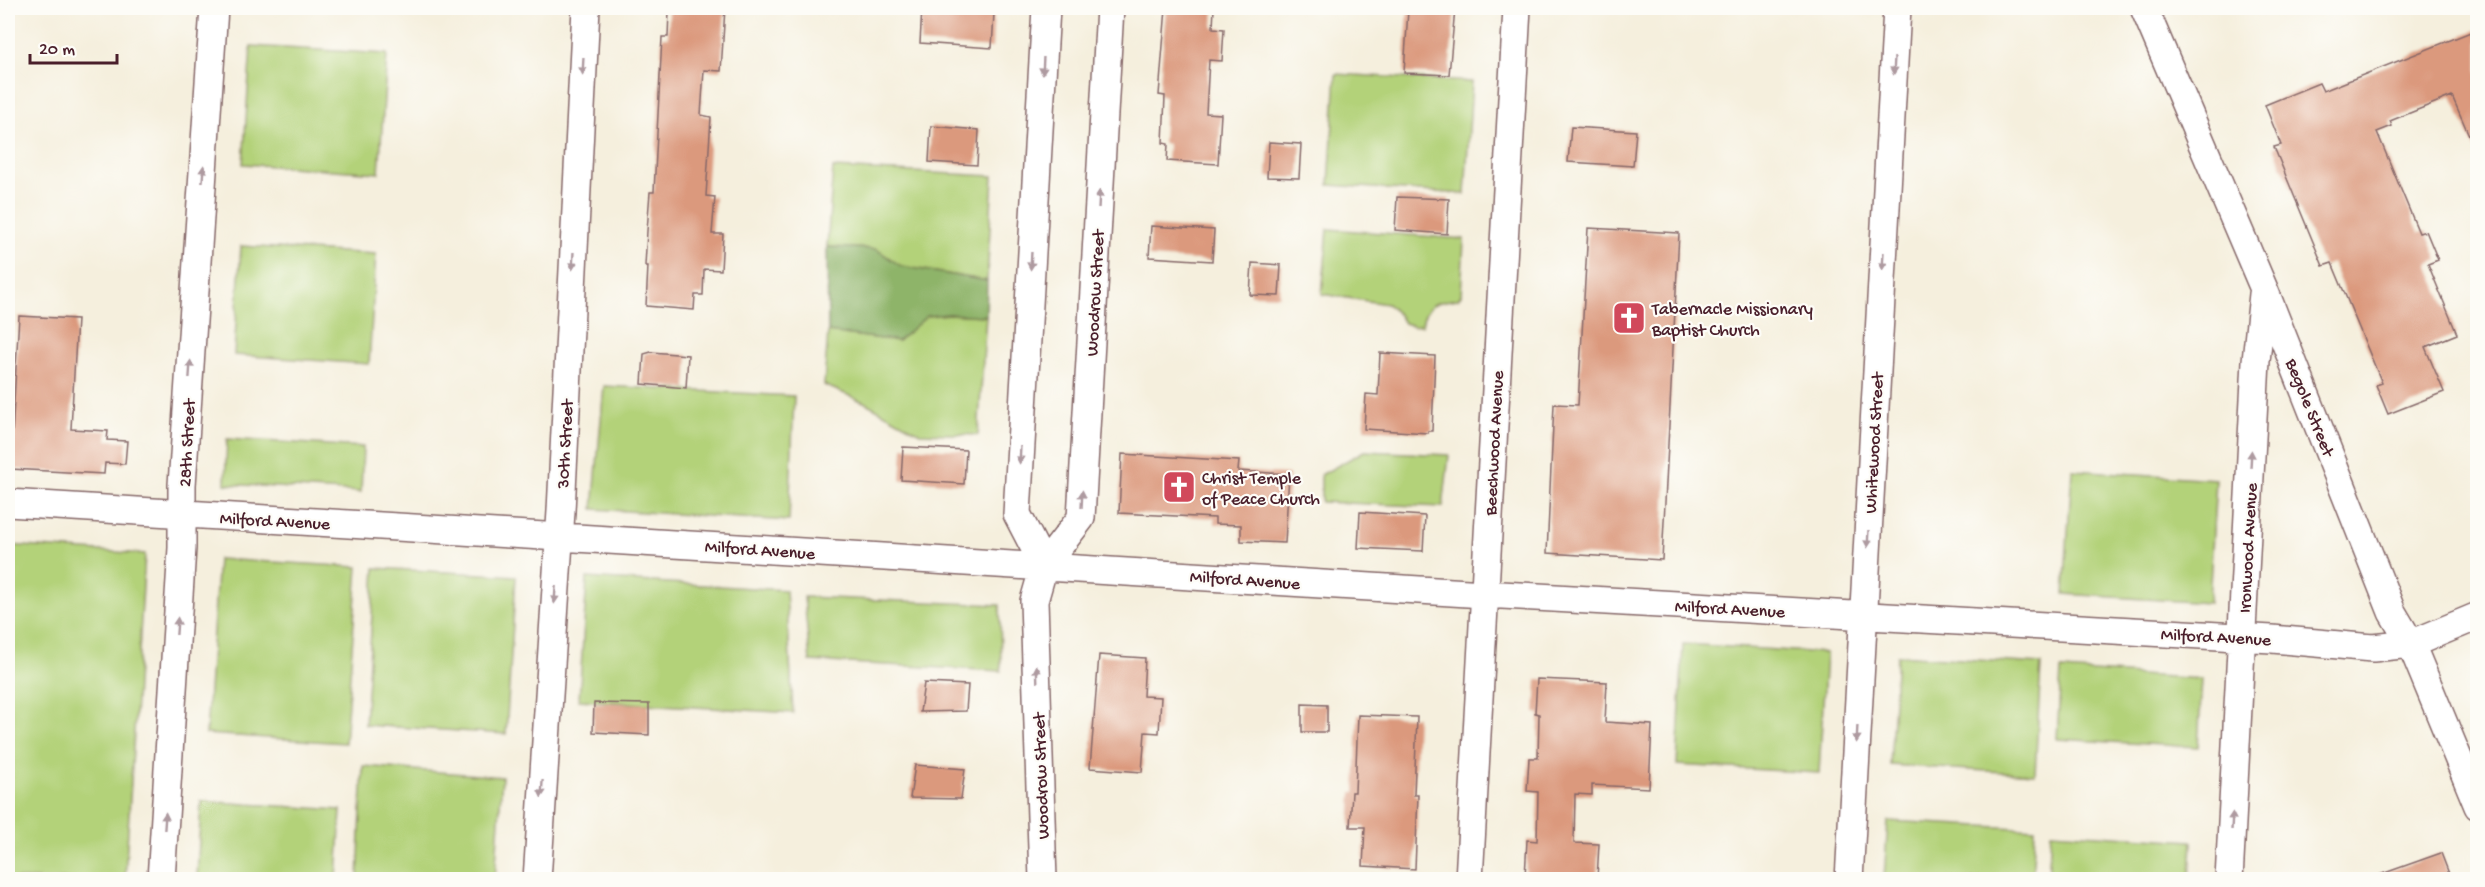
<svg xmlns="http://www.w3.org/2000/svg" width="2485" height="887" viewBox="0 0 2485 887" font-family="'Gochi Hand',sans-serif">
  <rect width="100%" height="100%" fill="#fdfcf7"/>
  <filter id="ink" filterUnits="userSpaceOnUse"><feTurbulence type="fractalNoise" baseFrequency=".0167" numOctaves="2"/><feDisplacementMap in="SourceGraphic" scale="12" xChannelSelector="R" yChannelSelector="G"/><feConvolveMatrix kernelMatrix="1 2 1 2 8 2 1 2 1" color-interpolation-filters="sRGB"/></filter>
  <filter id="wash" filterUnits="userSpaceOnUse"><feTurbulence type="fractalNoise" baseFrequency=".008" numOctaves="4" result="noise"/><feDisplacementMap in="SourceGraphic" scale="24" xChannelSelector="R" yChannelSelector="G"/><feGaussianBlur stdDeviation="1.35" result="paint"/><feColorMatrix in="noise" values="0 0 0 0 0 0 0 0 0 0 0 0 0 0 0 0 0 1.4 0 .05"/><feComposite in="paint" operator="in"/></filter>
  <g filter="url(#wash)">
    <rect width="100%" height="100%" fill="#f5efdd"/>
    <path fill="#b3d279" stroke="#7e7852" stroke-width="1.5" d="M251,46L387,54L379,173L243,164Z
      M1336,74L1472,82L1465,194L1329,185Z
      M833,168L993,176L987,281L901,266L876,249L827,247Z
      M1328,229L1464,239L1461,295L1458,299C1438,302 1426,302 1422,325L1414,326L1404,323L1399,315L1387,304L1322,294Z
      M241,246L376,254L369,364L234,355Z
      M949,314L986,316L978,435L920,433L864,402L824,385L828,332L898,341L927,316Z
      M604,386L794,396L789,521L593,509Z
      M227,439L363,447L361,492L225,484Z
      M1364,451L1449,455L1443,507L1321,502V475Z
      M2072,470L2216,479L2209,603L2064,594Z
      M8,545L145,554L125,879H8Z
      M218,559L358,567L345,743L206,734Z
      M375,568L516,576L506,734L365,725Z
      M587,578L786,590L793,713L579,700Z
      M804,597L1000,605L1001,671L810,661Z
      M1683,644L1826,653L1819,773L1677,765Z
      M1897,655L2041,664L2035,774L1890,765Z
      M2061,670L2202,679L2198,747L2057,739Z
      M363,766L502,777L495,879H358Z
      M201,801L341,810L337,879H197Z
      M1888,821L2035,829L2032,879H1884Z
      M2051,832L2192,841L2190,879H2048Z"/>
    <path fill="#8eb469" stroke="#6c6a4a" stroke-width="1.5" d="M827,247L876,249L901,266L987,281L986,316L949,314L927,316L898,341L828,332Z"/>
    <g id="blocks">
      <path fill="#db997d" d="M672,8H725L721,71L704,70L701,115L711,117L706,196L715,197L712,234H723L721,270L704,269L703,295H695L694,310L646,306L648,266H645L647,231L650,192H654L662,37H668L669,11L672,12Z
        M922,8L994,13L992,48L920,43Z
        M1166,8H1214L1213,28L1224,29L1222,61L1209,60L1206,113L1221,114L1218,164L1167,161L1168,144L1163,143L1165,96L1159,95Z
        M1414,8H1455L1449,75L1404,73L1408,10L1414,11Z
        M2478,29V156L2452,96L2390,121L2392,126L2377,132L2419,233L2426,231L2438,260L2428,264L2457,334L2425,347L2444,392L2388,414L2376,385L2382,383L2332,263L2323,266L2274,147L2281,145L2265,105L2319,83L2323,91Z
        M931,126L979,130L977,165L929,162Z
        M1571,127L1636,131L1633,166L1568,162Z
        M1269,142L1301,144L1299,178L1267,177Z
        M1397,197L1449,199L1447,234L1395,230Z
        M1151,226L1214,230L1212,261L1149,257Z
        M1588,228L1679,233L1662,560L1547,553L1554,404L1578,405Z
        M1252,263L1281,265L1279,296L1250,295Z
        M19,316L77,319L71,429L108,431L107,440L127,441L125,464L105,463L104,474L10,469Z
        M651,352L688,355L686,388L642,384L644,354Z
        M1380,353L1435,356L1432,431H1428V433L1364,429L1366,394L1378,395Z
        M903,447L966,450L964,484L901,480Z
        M1122,454L1239,461L1238,471L1289,474L1285,543L1241,541V525L1215,524V518L1119,513Z
        M1360,512L1425,516L1423,551L1358,548Z
        M1099,655L1145,658L1143,696L1161,697L1159,733L1145,732L1142,772L1090,768Z
        M1537,679L1607,682L1605,722L1652,725L1649,788L1592,785V795L1575,794L1574,843L1599,844L1597,879L1525,877L1527,840L1537,841L1538,792L1527,791L1529,758H1538L1539,714L1535,713Z
        M924,683L968,685L966,711L920,712Z
        M594,703L649,704V735L593,732Z
        M1302,704L1327,705V732H1302Z
        M1358,715L1417,717L1414,795H1418L1415,869L1363,866L1365,827H1350L1352,792H1355Z
        M915,765L965,769L961,799L910,798Z
        M2441,853L2451,879H2376V876Z"/>
    </g>
  </g>
  <g filter="url(#ink)">
    <use href="#blocks" fill-opacity="0" stroke="#866869" stroke-width="1.5"/>
    <g fill="none" stroke-linecap="round" stroke-linejoin="round">
      <defs>
        <path id="minor" d="M2144,8L2264,289L2392,612L2411,644L2478,806
          M8,503L1484,594L2272,639L2373,648L2411,644L2478,616
          M1044,566L1017,514L1046,8
          M161,880L182,548V485L214,8
          M537,880L561,511L586,8
          M1043,880L1034,601L1044,566L1081,518L1110,8
          M1469,880L1517,8
          M1849,880L1897,8
          M2229,880L2256,361L2263,294"/>
      </defs>
      <use href="#minor" stroke="#866869" stroke-width="30"/>
      <use href="#minor" stroke="#fff" stroke-width="27"/>
    </g>
    <defs><path id="oneway-solid" d="M-6-.8H1V-3.2L6.5 0L1 3.2V.8H-6Z" transform="scale(1.5)"/></defs>
    <g fill="#ae9aa0">
      <use href="#oneway-solid" transform="translate(583 66) rotate(93)"/>
      <use href="#oneway-solid" transform="translate(1043 66) rotate(93)"/>
      <use href="#oneway-solid" transform="translate(1894 66) rotate(93)"/>
      <use href="#oneway-solid" transform="translate(203 174) rotate(-86)"/>
      <use href="#oneway-solid" transform="translate(1099 199) rotate(-87)"/>
      <use href="#oneway-solid" transform="translate(573 261) rotate(93)"/>
      <use href="#oneway-solid" transform="translate(1031 261) rotate(93)"/>
      <use href="#oneway-solid" transform="translate(1883 261) rotate(93)"/>
      <use href="#oneway-solid" transform="translate(190 369) rotate(-86)"/>
      <use href="#oneway-solid" transform="translate(1020 455) rotate(93)"/>
      <use href="#oneway-solid" transform="translate(2251 459) rotate(-87)"/>
      <use href="#oneway-solid" transform="translate(1082 499) rotate(-87)"/>
      <use href="#oneway-solid" transform="translate(1868 539) rotate(93)"/>
      <use href="#oneway-solid" transform="translate(555 595) rotate(94)"/>
      <use href="#oneway-solid" transform="translate(177 626) rotate(-86)"/>
      <use href="#oneway-solid" transform="translate(1037 674) rotate(-92)"/>
      <use href="#oneway-solid" transform="translate(1857 734) rotate(93)"/>
      <use href="#oneway-solid" transform="translate(542 789) rotate(94)"/>
      <use href="#oneway-solid" transform="translate(165 821) rotate(-86)"/>
      <use href="#oneway-solid" transform="translate(2232 821) rotate(-87)"/>
    </g>
  </g>
  <defs>
    <symbol id="church-square" viewBox="-11 -11 22 22"><rect x="-9" y="-9" width="18" height="18" rx="4" fill="#d1495b" stroke="#fdfcf7"/><path d="M-1.2-6h2.4v3.5h3.3v2.4h-3.3V6h-2.4V-.1h-3.3v-2.4h3.3Z" fill="#fff"/></symbol>
  </defs>
  <g fill-rule="evenodd">
    <use href="#church-square" x="1610" y="299" width="38" height="38"/>
    <use href="#church-square" x="1160" y="468" width="38" height="38"/>
  </g>
  <g text-anchor="middle" stroke-width="4.5" stroke-linejoin="round" paint-order="stroke">
    <g font-size="18" fill="#4a1f2b" stroke="#fdfcf7">
      <text transform="translate(1094 293) rotate(-87)" y="6">Woodrow Street</text>
      <text transform="translate(2311 407) rotate(68)" y="6">Begole Street</text>
      <text transform="translate(186 443) rotate(-87)" y="6">28th Street</text>
      <text transform="translate(1493 443) rotate(-87)" y="6">Beechwood Avenue</text>
      <text transform="translate(1873 443) rotate(-87)" y="6">Whitewood Street</text>
      <text transform="translate(564 444) rotate(-87)" y="6">30th Street</text>
      <text transform="translate(275 520) rotate(3)" y="6">Milford Avenue</text>
      <text transform="translate(2247 548) rotate(-87)" y="6">Ironwood Avenue</text>
      <text transform="translate(760 549) rotate(4)" y="6">Milford Avenue</text>
      <text transform="translate(1245 579) rotate(4)" y="6">Milford Avenue</text>
      <text transform="translate(1730 608) rotate(3)" y="6">Milford Avenue</text>
      <text transform="translate(2216 636) rotate(3)" y="6">Milford Avenue</text>
      <text transform="translate(1040 776) rotate(-92)" y="6">Woodrow Street</text>
    </g>
    <g font-size="18" fill="#4a1f2b" stroke="#fdfcf7" text-anchor="start">
      <text x="1652" y="314">Tabernacle Missionary<tspan x="1652" dy="21">Baptist Church</tspan></text>
      <text x="1202" y="483">Christ Temple<tspan x="1202" dy="21">of Peace Church</tspan></text>
    </g>
  </g>
  <rect width="2485" height="887" fill="none" stroke="#fdfcf7" stroke-width="30"/>
  <path d="M30 54v9h87v-9" fill="none" stroke="#4a1f2b" stroke-width="3"/>
  <text x="39" y="54" font-size="18" fill="#4a1f2b" stroke="#fdfcf7" stroke-width="4.5" paint-order="stroke">20 m</text>
</svg>
